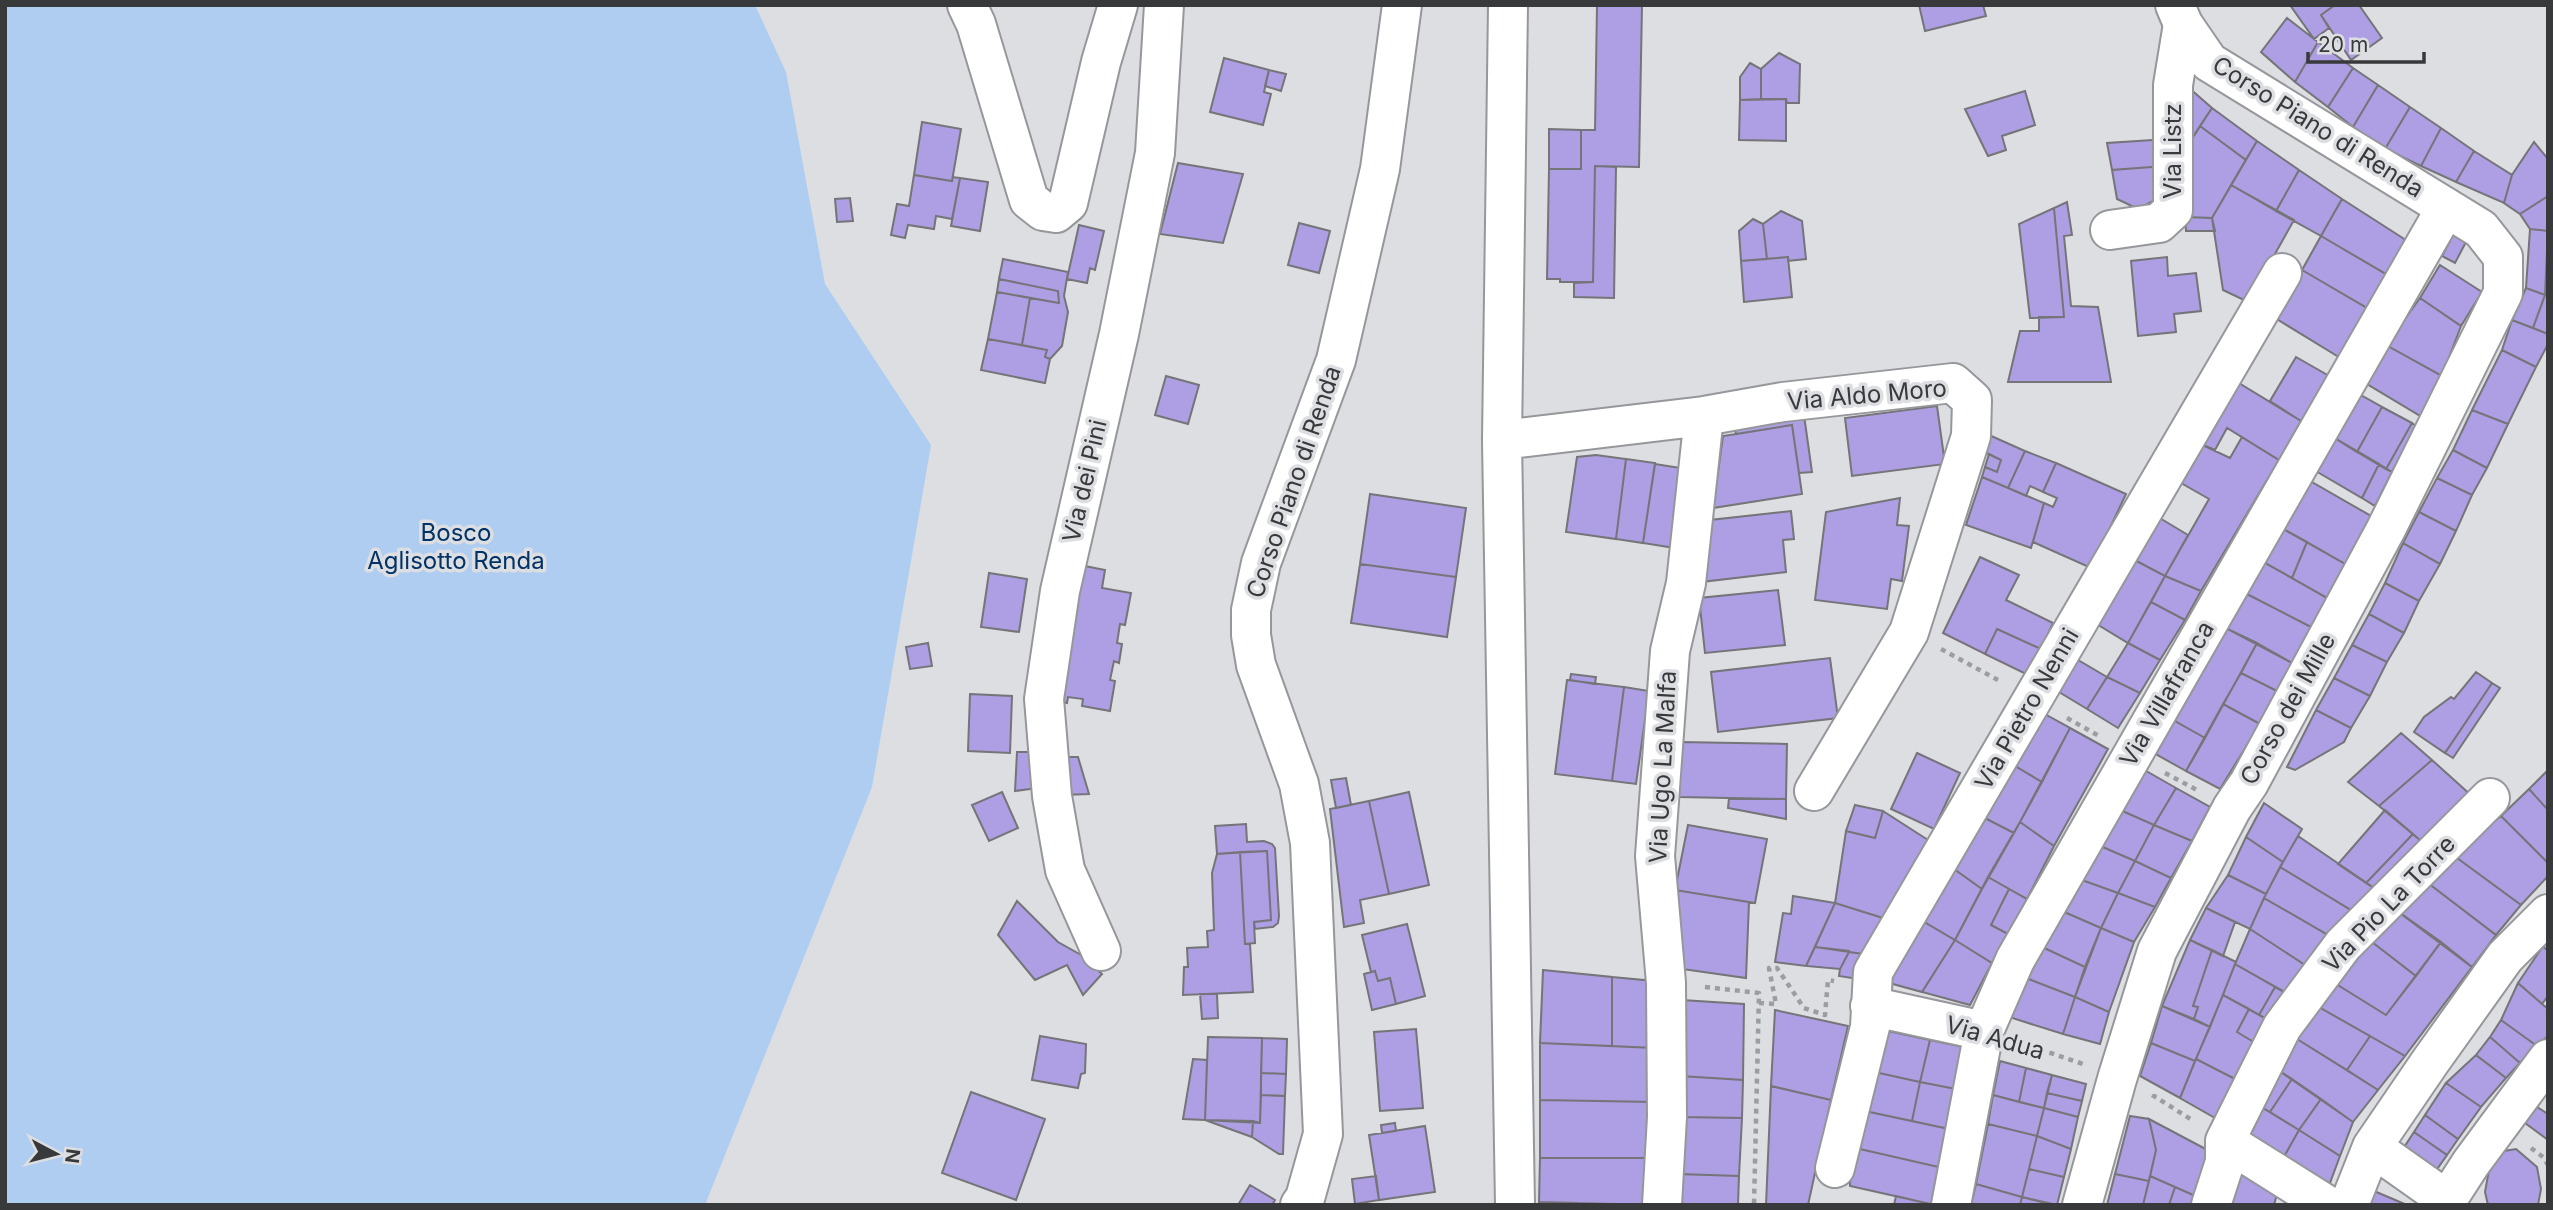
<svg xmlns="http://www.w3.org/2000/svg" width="2553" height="1210" viewBox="0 0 2553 1210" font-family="Inter,sans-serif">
  <rect width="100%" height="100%" fill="#dcdee2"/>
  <path fill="#afccf1" d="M5,5H755L786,72L825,284L931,445L872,787L705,1205H5Z"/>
  <path fill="#ae9ee4" stroke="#757478" stroke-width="2" d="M1597,5H1642L1639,167L1595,166L1593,282H1560V279H1547L1549,169H1581V130H1595Z
    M1919,5H1983L1986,16L1925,31Z
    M2290,5H2335L2321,15L2329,28L2314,39Z
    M2335,5H2359L2382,38L2351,60L2321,15Z
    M2287,18L2318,42L2295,82L2261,52Z
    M2318,42L2353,68L2328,107L2295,82Z
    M1779,53L1800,64L1799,103H1787L1786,99H1761V69Z
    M1224,58L1269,70L1264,92L1271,94L1263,125L1210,112Z
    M1750,63L1761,69V99L1740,100V77Z
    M2353,68L2378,85L2353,127L2328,107Z
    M1269,70L1286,74L1281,91L1265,86Z
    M2378,85L2410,107L2385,149L2353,127Z
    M2188,87L2212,108L2184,151Z
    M2025,91L2035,125L2002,136L2006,150L1988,156L1965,109Z
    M1786,99V141L1739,140L1740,100Z
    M2410,107L2441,128L2421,166L2385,149Z
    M2212,108L2257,141L2246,160L2200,126Z
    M922,122L961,129L952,181L914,175Z
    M2200,126L2246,160L2212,218L2185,217L2184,151Z
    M2441,128L2474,151L2456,182L2421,166Z
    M1549,129L1581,130V169H1549Z
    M2168,139L2165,166L2112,170L2107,143Z
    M2257,141L2299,170L2276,211L2231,185Z
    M2534,142L2548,159V196L2520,214L2504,203L2512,175Z
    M2474,151L2512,175L2504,203L2456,182Z
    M1178,163L1243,174L1223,243L1160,234Z
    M1595,166L1616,167L1614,298L1574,297V283L1593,282Z
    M2165,166L2161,197L2138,209L2117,199L2112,170Z
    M2299,170L2342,199L2321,236L2276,211Z
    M914,175L952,181L953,177L960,178L952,219L936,216L934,229L908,225L905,238L891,235L897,204L909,206Z
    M960,178L988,182L980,231L951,226Z
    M2231,185L2294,220L2248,302L2223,290L2212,218Z
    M2548,196V231L2530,229L2520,214Z
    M850,198L853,221L837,222L835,199Z
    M2342,199L2409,242L2391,277L2321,236Z
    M2067,202L2072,235L2064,236L2071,306L2098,307L2111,382H2008L2020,331H2039V317H2064L2054,208Z
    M2054,208L2064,317L2030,318L2019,224Z
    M1781,211L1802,221L1806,259L1788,261V257L1767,259L1763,224Z
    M2185,217L2212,218L2215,231H2186Z
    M1753,219L1763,224L1767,259L1741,261L1739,231Z
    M1299,223L1330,231L1319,273L1288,265Z
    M1079,225L1104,231L1095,270L1090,268L1087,283L1067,279Z
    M2530,229L2548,231L2545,295L2526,288Z
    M2453,235L2466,242L2455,263L2442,256Z
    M2321,236L2391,277L2374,312L2302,270Z
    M1788,257L1792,297L1744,302L1741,261Z
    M2167,257L2168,276L2196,273L2201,311L2174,314L2176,332L2138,336L2131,261Z
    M1003,259L1068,272L1064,296L1068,312L1062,346L1050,359L1045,357L1047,350L1022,345L1030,298L1059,303L1058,291L999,279Z
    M2440,265L2482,292L2461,326L2420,298Z
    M2302,270L2374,312L2342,359L2275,318Z
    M999,279L1058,291L1059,303L997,292Z
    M2526,288L2545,295L2533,328L2512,320Z
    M997,292L1030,298L1022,345L988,339Z
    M2545,295L2548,296V334L2533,328Z
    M2420,298L2461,326L2442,376L2386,345Z
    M2512,320L2548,334V344L2536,367L2502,350Z
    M988,339L1047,350L1045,357L1050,359L1045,383L981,370Z
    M2386,345L2442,376L2422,417L2367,384Z
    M2502,350L2536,367L2508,424L2472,410Z
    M2296,357L2331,377L2301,421L2270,401Z
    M1166,376L1199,385L1188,424L1155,415Z
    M2234,380L2301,421L2279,460L2227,428L2215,450L2196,442Z
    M2359,394L2382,407L2357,452L2333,437Z
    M1937,406L1945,464L1852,476L1845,418Z
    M2382,407L2412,423L2386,469L2357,452Z
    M2472,410L2508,424L2487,468L2453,450Z
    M1804,415L1812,472L1799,473L1792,425L1736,434L1734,425Z
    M2412,423L2416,426L2392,472L2386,469Z
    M1792,425L1802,494L1713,508L1723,436Z
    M1989,435L2025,451L2008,488L1982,477L1985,467L1997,472L2001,460L1982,451Z
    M2242,437L2279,460L2201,591L2165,576L2209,499L2174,479L2196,442L2230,458Z
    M2333,437L2379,464L2362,498L2314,470Z
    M2453,450L2487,468L2472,495L2437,478Z
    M2025,451L2056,463L2043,492L2030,486L2026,496L2008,488Z
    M1989,454L2001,460L1997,472L1985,467Z
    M1596,455L1626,459L1616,539L1566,532L1577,457Z
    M1626,459L1655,463L1643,543L1616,539Z
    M2056,463L2126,494L2091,568L2033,542L2044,503L2053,507L2057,498L2043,492Z
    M1655,464L1687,469L1675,548L1643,543Z
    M2379,464L2392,472L2375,506L2362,498Z
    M1982,477L2044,503L2031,548L1966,525Z
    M2305,478L2371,516L2345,564L2278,526Z
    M2437,478L2472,495L2456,531L2419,512Z
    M1370,494L1466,508L1456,577L1360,564Z
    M1900,498L1897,525L1909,526L1902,581L1891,579L1887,609L1815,600L1826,512Z
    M1791,511L1794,539L1783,540L1786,572L1701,582L1710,520Z
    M2419,512L2456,531L2440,564L2403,543Z
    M2153,514L2188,535L2165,576L2127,556Z
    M2278,526L2307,542L2292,578L2260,560Z
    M2307,542L2345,564L2327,598L2292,578Z
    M2403,543L2440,564L2419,601L2385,583Z
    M2127,556L2165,576L2128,643L2090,620Z
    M1980,557L2019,575L2006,600L2053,623L2041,649L1997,629L1985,654L1943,633Z
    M2260,560L2327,598L2311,627L2243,592Z
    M1075,564L1105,570L1102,588L1131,593L1125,625L1120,624L1117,643L1122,644L1119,663L1114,661L1110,680L1115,681L1110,711L1082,706L1083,699L1068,697L1067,703L1053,700Z
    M1360,564L1456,577L1447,637L1351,623Z
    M989,573L1027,579L1019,632L981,627Z
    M2165,576L2201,591L2185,620L2151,602Z
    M2385,583L2419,601L2404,633L2369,614Z
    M1778,590L1785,645L1705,653L1699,598Z
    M2243,592L2311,627L2292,663L2224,627Z
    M2151,602L2185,620L2160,660L2128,643Z
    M2369,614L2404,633L2387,662L2352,645Z
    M2217,624L2257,643L2205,738L2168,717Z
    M1997,629L2041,649L2028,675L1985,654Z
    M928,643L932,666L910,669L906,647Z
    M2128,643L2160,660L2140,693L2107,677Z
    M2257,643L2292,663L2277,691L2241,673Z
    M2352,645L2387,662L2370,696L2334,678Z
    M2073,657L2107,677L2087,709L2054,689Z
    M1830,658L1838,718L1718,732L1711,672Z
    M2476,672L2492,683L2445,753L2414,732L2424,717L2451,697L2454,699Z
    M2241,673L2277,691L2260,724L2223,704Z
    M1571,674L1596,677L1595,684L1570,680Z
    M2107,677L2140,693L2118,728L2087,709Z
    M2334,678L2370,696L2351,728L2316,710Z
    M1567,680L1624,687L1612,781L1555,774Z
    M2492,683L2500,688L2453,758L2445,753Z
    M1624,687L1649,691L1636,784L1612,781Z
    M970,694L1012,696L1010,753L968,751Z
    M2223,704L2260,724L2220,789L2186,771Z
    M2316,710L2351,728L2344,742L2295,770L2287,767Z
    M2043,713L2070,728L2042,782L2010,763Z
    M2168,717L2205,738L2186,771L2152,752Z
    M2070,728L2108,749L2054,846L2020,822Z
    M2401,733L2432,760L2379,806L2348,782Z
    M1680,742L1787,744L1786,799L1679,797Z
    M1017,752H1033L1038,788L1015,791Z
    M1917,753L1960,773L1934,829L1891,809Z
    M1055,757H1078L1089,794L1061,795Z
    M2432,760L2473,797L2421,841L2379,806Z
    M2010,763L2042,782L2014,833L1975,813Z
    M2141,768L2176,788L2154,825L2118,809Z
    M2548,770V810L2529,789Z
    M1346,778L1351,805L1336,808L1331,780Z
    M2176,788L2210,807L2192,841L2154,825Z
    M2529,789L2548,810V863L2501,816Z
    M1002,792L1018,828L989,841L972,805Z
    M1409,792L1429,885L1389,894L1369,801Z
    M1729,798L1786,799V819L1728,808Z
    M1369,801L1389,894L1360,900L1364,923L1344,927L1330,809Z
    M2264,803L2302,829L2283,862L2246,837Z
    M1855,805L1883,811L1875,838L1846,831Z
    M2118,809L2154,825L2135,861L2098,845Z
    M2385,810L2413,834L2366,883L2338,864Z
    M1883,811L1928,840L1883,918L1835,903L1846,831L1875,838Z
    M1975,813L2014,833L1982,889L1947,864Z
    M2501,816L2548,863V876L2521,905L2453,855Z
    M2020,822L2054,846L2027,899L1988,877Z
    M1246,824L1247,842L1264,841L1272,844L1275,848L1279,916L1278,923L1273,927L1255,929L1254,922L1271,920L1267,851L1217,854L1215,826Z
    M1688,825L1767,839L1755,903L1675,890Z
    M2154,825L2192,841L2171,878L2135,861Z
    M2413,834L2421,841L2374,888L2366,883Z
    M2298,836L2374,888L2354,912L2280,867Z
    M2246,837L2283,862L2266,894L2228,875Z
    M2098,845L2135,861L2118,893L2079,879Z
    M1267,851L1271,920L1254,922L1255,943L1245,944L1240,852Z
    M1240,852L1245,944H1250L1253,992L1183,995L1184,967H1188L1187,948L1208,947L1207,931L1214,930L1212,873L1217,854Z
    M2453,855L2521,905L2496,935L2424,880Z
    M2135,861L2171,878L2155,907L2118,893Z
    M1947,864L1982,889L1955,940L1914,916Z
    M2280,867L2354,912L2328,935L2264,898Z
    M2228,875L2266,894L2250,929L2206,908Z
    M1988,877L2009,889L1991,925L2008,934L1992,963L1955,940Z
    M2079,879L2118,893L2101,928L2062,911Z
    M2424,880L2496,935L2472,967L2396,910Z
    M2009,889L2027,899L2008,934L1991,925Z
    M1675,890L1749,902L1746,978L1675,968Z
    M2118,893L2155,907L2134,942L2101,928Z
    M1793,896L1835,903L1806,966L1775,962L1783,913L1791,914Z
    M2264,898L2328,935L2305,965L2250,929Z
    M1017,901L1058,942L1083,956L1102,974L1083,995L1067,965L1035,980L998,935Z
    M1835,903L1883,918L1863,954L1815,947Z
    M2206,908L2235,922L2223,956L2190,940Z
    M2396,910L2441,942L2416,976L2368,939Z
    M2062,911L2101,928L2085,967L2042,947Z
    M1914,916L1955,940L1922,992L1882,981Z
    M1407,924L1425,996L1396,1004L1390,978L1378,981L1375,971L1371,972L1362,935Z
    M2101,928L2134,942L2109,1012L2075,997Z
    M2250,929L2305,965L2288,994L2235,964Z
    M2368,939L2416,976L2386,1015L2333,982Z
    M1955,940L1992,963L1970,1005L1922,992Z
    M2190,940L2212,950L2193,1006L2198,1007L2194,1019L2162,1006Z
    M2441,942L2472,967L2405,1056L2317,1006L2333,982L2386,1015Z
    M2543,946L2548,951V996L2542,1004L2518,983Z
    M1815,947L1849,951V952L1840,969L1806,966Z
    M2042,947L2085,967L2075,997L2026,978Z
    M2212,950L2236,962L2210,1027L2194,1019L2198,1007L2193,1006Z
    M1849,952L1871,955L1858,979L1839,976L1840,969Z
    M2235,964L2275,987L2259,1015L2223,995Z
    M1543,970L1612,977V1046L1540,1043Z
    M1375,971L1378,981L1390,978L1396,1004L1372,1010L1364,974Z
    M1612,977L1654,981V1048L1612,1046Z
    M2026,978L2075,997L2063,1034L2006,1016Z
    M2518,983L2548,1009V1036L2537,1046L2501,1020Z
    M2275,987L2288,994L2272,1022L2259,1015Z
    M1200,994H1217L1218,1018L1202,1019Z
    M2223,995L2249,1009L2237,1032L2257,1044L2237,1080L2196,1059Z
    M2075,997L2109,1012L2100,1044L2063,1034Z
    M1682,1000L1744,1004L1743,1080L1680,1076Z
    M2162,1006L2210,1027L2195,1061L2151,1043Z
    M2317,1006L2370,1036L2347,1070L2297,1039Z
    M2249,1009L2272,1022L2257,1044L2237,1032Z
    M1775,1010L1848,1026L1831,1100L1771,1086Z
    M2501,1020L2537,1046L2520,1063L2490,1037Z
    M1416,1029L1423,1108L1380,1111L1374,1032Z
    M1879,1029L1930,1040L1920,1082L1870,1071Z
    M1040,1036L1086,1044L1085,1073L1081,1074L1078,1088L1032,1080Z
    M2370,1036L2405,1056L2378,1090L2347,1070Z
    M1208,1037L1262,1038L1260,1123L1205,1120Z
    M2490,1037L2520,1063L2506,1078L2476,1055Z
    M1262,1038L1287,1039L1286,1074L1261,1073Z
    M2297,1039L2378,1090L2353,1122L2278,1070Z
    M1930,1040L1964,1047L1956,1089L1920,1082Z
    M1540,1043L1654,1048V1102L1540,1100Z
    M2151,1043L2195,1061L2180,1098L2140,1076Z
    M2476,1055L2506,1078L2481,1107L2446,1083Z
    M1193,1059L1207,1060L1205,1120L1183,1119Z
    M2196,1059L2237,1080L2215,1118L2180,1098Z
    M2000,1061L2026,1068L2019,1102L1993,1095Z
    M2026,1068L2052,1075L2044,1108L2019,1102Z
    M2278,1070L2292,1079L2270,1112L2258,1105Z
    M1870,1071L1920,1082L1912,1121L1860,1110Z
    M1261,1073L1286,1074L1285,1096L1261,1095Z
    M2052,1075L2086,1084L2082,1101L2047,1093Z
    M1680,1076L1743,1080L1742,1118L1679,1117Z
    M2292,1079L2321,1099L2299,1130L2270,1112Z
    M1920,1082L1956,1089L1949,1129L1912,1121Z
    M2446,1083L2481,1107L2458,1139L2425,1115Z
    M1771,1086L1831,1100L1808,1205H1766Z
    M971,1092L1045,1119L1016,1200L942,1173Z
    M2047,1093L2082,1101L2078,1117L2044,1108Z
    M1261,1095L1285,1096L1283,1154H1279L1252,1137L1253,1121L1260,1123Z
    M1993,1095L2044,1108L2037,1136L1988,1124Z
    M2321,1099L2353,1122L2340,1156L2299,1130Z
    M1540,1100L1654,1102L1653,1158H1540Z
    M2258,1105L2299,1130L2281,1162L2240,1136Z
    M2537,1107L2548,1114V1140L2525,1123Z
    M2044,1108L2078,1117L2071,1149L2037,1136Z
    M1860,1110L1949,1129L1943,1168L1851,1147Z
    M2425,1115L2458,1139L2447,1155L2414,1132Z
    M2130,1116L2149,1119L2156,1150L2149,1181L2115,1174Z
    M1679,1117L1742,1118L1739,1176L1678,1174Z
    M2149,1119L2217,1155L2200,1198L2150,1176L2156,1150Z
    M1205,1120L1253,1121L1252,1137Z
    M1395,1123L1396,1131L1382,1133L1381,1125Z
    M1988,1124L2037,1136L2022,1197L1976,1184Z
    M1425,1126L1435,1192L1379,1200L1369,1135Z
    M2299,1130L2340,1156L2327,1191L2281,1162Z
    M2414,1132L2447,1155L2433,1175L2401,1152Z
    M2037,1136L2071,1149L2064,1177L2029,1169Z
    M1851,1147L1943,1168L1935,1205L1850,1186Z
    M2516,1149L2537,1167L2541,1189L2538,1205H2488L2485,1192L2489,1170L2504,1151Z
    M1540,1158H1653L1649,1205L1539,1202Z
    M2029,1169L2064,1177L2057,1205L2022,1197Z
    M2240,1171L2277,1194L2274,1205H2229Z
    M1678,1174L1739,1176L1738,1205H1677Z
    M2115,1174L2149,1181L2143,1205H2107Z
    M1376,1176L1379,1200L1355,1204L1352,1179Z
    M2150,1176L2175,1187L2169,1205H2143Z
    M1976,1184L2022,1197L2020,1205H1971Z
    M1250,1185L1275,1200L1272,1205H1238Z
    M2175,1187L2200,1198L2198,1205H2169Z
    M2374,1191L2407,1205H2369Z
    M1896,1196L1934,1205H1894Z
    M2022,1197L2053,1205H2020Z
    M1539,1202L1576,1203L1575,1205H1539Z
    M1576,1203L1649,1205H1575Z"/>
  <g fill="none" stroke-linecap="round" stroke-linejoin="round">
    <defs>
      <path id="minor" d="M967,5L976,24L1029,200L1043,211L1056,213L1068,203L1101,62L1118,5
        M1508,5L1502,440L1515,1205
        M2110,230L2159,223L2173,210V85L2183,24
        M1502,440L1704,416L1783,402L1953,383L1972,400L1971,436L1909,632L1814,791
        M1101,951L1065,870L1052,796L1044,699L1060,591L1119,334L1155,153L1164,5
        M1870,1006L1984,1031
        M2225,1141L2327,1205
        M1835,1168L1870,1027L1873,972L2282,273
        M1662,1205L1667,1117L1666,983L1655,856L1670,651L1686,583L1704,416
        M1951,1205L1984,1031L2015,960L2446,208
        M2211,1205L2225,1162V1141L2282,1027L2343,945L2490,798"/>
      <path id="secondary" d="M2372,1147L2447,1200L2471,1163L2548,1059
        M1300,1205L1305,1198L1323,1134L1310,843L1299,784L1256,665L1251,635V610L1261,563L1336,360L1380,169L1402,5
        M2082,1205L2117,1079L2157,951L2232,808L2249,783L2386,529L2503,293V257L2481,229L2209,62L2183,24L2175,5
        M2349,1205L2372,1147L2430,1062L2505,957L2548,914"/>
    </defs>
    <use href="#minor" stroke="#95979b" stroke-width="42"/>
    <use href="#secondary" stroke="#95979b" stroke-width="42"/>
    <path stroke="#9b9da0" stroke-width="4.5" stroke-dasharray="5 5" stroke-linecap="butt" d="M1941,649L1998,680
      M2067,718L2099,736
      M2165,773L2197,790
      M1705,987L1759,993L1754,1205
      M1759,1003L1776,1004L1769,968H1777L1804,1008L1825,1015L1828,980L1834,981
      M2021,1043L2083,1064
      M2153,1098L2154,1096L2192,1120
      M2531,1148L2543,1157L2548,1165"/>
    <use href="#minor" stroke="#fff" stroke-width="38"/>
    <use href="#secondary" stroke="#fff" stroke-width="38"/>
  </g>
  <g text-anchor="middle" stroke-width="7" stroke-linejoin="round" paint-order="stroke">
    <g font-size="24" fill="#38393b" stroke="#dcdee2">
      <text transform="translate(2318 127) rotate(32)" y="8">Corso Piano di Renda</text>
      <text transform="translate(2173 151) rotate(-90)" y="8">Via Listz</text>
      <text transform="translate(1867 395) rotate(-5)" y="8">Via Aldo Moro</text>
      <text transform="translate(1085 481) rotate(-77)" y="8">Via dei Pini</text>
      <text transform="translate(1294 482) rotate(-71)" y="8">Corso Piano di Renda</text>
      <text transform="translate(2167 694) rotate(-60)" y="8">Via Villafranca</text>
      <text transform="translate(2027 709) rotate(-60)" y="8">Via Pietro Nenni</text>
      <text transform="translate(2288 709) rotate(-61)" y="8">Corso dei Mille</text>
      <text transform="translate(1663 767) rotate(-87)" y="8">Via Ugo La Malfa</text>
      <text transform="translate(2389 904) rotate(-46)" y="8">Via Pio La Torre</text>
      <text transform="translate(1995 1038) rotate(16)" y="8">Via Adua</text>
    </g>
    <g font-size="24" fill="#023367" stroke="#dcdee2">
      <text x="456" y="541">Bosco<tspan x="456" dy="28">Aglisotto Renda</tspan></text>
    </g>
  </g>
  <rect width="2553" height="1210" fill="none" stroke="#38393b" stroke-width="14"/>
  <g transform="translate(56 1154) rotate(97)" stroke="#dcdee2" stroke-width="5" paint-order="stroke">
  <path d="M0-5L12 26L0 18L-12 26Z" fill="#38393b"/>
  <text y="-10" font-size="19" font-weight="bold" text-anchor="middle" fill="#38393b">N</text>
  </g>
  <path d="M2308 52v10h116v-10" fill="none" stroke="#38393b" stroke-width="3.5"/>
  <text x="2318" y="52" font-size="21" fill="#38393b" stroke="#dcdee2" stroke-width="5" paint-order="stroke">20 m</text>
</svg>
